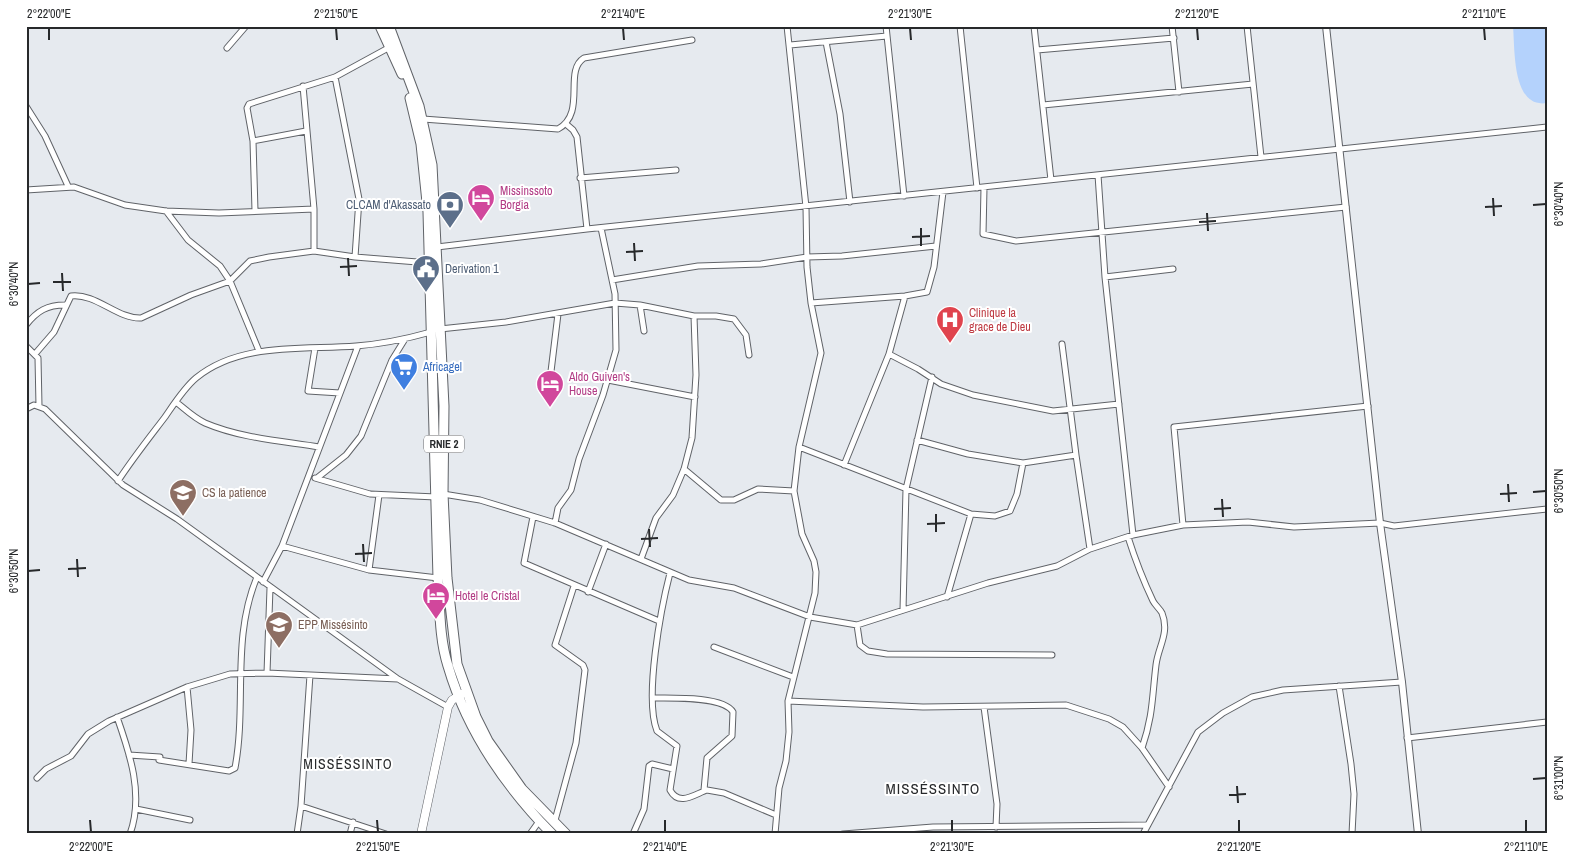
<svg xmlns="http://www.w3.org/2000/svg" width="1573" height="860" viewBox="0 0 1573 860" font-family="'Archivo Narrow',sans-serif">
  <rect width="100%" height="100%" fill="#e6eaef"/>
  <path fill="#b4d2fc" d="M1513,26H1547V103C1512,109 1515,50 1513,26Z"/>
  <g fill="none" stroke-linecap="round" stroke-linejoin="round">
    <defs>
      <path id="minor" d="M886,26L904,196
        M960,26L977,188
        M1034,26L1051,180
        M1172,26L1179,92
        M1247,26L1261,157
        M826,42L840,114L850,202
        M790,45L887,36
        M227,48L246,26
        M1037,50L1174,38
        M335,77L359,199L355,257
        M303,86L314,209V251
        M1043,105L1253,84
        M26,106L45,136L68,186
        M423,119L558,129C587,113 563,71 584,58L692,40
        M566,124L573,130L577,137L587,229
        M253,141L306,131
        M1098,175L1105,277L1133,535
        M580,178L676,170
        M984,188L983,234L1016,241L1346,207
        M26,190L74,187L125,205L166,211L219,213L314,209
        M166,211L188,240L220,266L230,281L259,351
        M255,211L253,141L247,108L249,104L335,77L390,47
        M437,247L587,229L1547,127
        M1105,277L1173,269
        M612,280L698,266L761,264L807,257L842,256L936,246
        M811,303L905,296L927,292L934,267L943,192
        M640,305L644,331
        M26,325C37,311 47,305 65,305
        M440,329L506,322L615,303L640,305L694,316H716L734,319L746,335L749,355
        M26,346L38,358L39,406
        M315,348L308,391L340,393
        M35,354L54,332L71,296C96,293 117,319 141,318L191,295L230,281L250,261L269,257L314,251L355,257L430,263
        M889,354L905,296
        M608,380L695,397
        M548,396L558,314
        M176,402C185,409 194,418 205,423C240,438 282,441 319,447
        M26,409L34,405L45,409L123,485L177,519L398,679
        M917,440L968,454L1023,463
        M799,447L971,514
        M1076,455L1090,549
        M844,465L889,354L918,369L941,384L973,395L1053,411L1119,404
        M684,469L721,500H734L758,489L794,491
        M315,478L370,494L436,497
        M317,478L346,455L361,436L392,360L405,339
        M118,481C133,458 149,438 165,417C174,404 184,388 196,378C240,342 303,350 356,346C382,344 406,339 431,332
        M443,494L480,500L555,523L689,580L734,588L810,617L857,625L988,583L1057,566L1090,549L1133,535L1183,525L1248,522L1294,527L1380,523L1394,526L1547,509
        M533,517L524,563L659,621
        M555,523L558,508L571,490L579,459L603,395L616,350L615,294L601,228
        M1183,525L1174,427L1368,406
        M1128,537C1135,559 1143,580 1153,601C1155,605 1160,609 1162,613C1170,633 1158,647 1156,665C1152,698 1153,716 1142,748
        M282,546L358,346
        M641,559L656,518L673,495L684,469L692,438L696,375L694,316
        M369,570L379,495
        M670,573C661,608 644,698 657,731L677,746L670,790C679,807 695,794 707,790L724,793L776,815
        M263,582L282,546L369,570L438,578
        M588,592L606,544
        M947,597L971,514L995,516L1010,511L1017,494L1023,463L1076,455L1062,344
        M903,610L906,489L932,377
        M857,625L860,645L868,651L887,654L1052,655
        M714,647L793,677
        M267,673L270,588
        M310,675L301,806L386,834
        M1339,686L1351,764L1354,794L1352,834
        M187,687L191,730L189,764
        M653,698C671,698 724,696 733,712L732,736L707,758L704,790
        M788,701L923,707L1066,705L1109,719L1123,727L1142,748L1169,787
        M984,707L997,804L996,827
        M117,717C130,754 144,795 130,834
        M1407,738L1547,722
        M129,755L160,757L159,760L229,771L235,768C247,704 231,639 257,577
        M37,778L46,769L71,756L88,734L109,721L187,687L230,674L267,673L398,679L448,707
        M136,809L190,820
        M554,824L576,743L585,670L583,665L555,645L574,586
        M297,834L301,806
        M350,834L353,822
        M530,834L540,820
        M633,834L644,809L649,766L652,764L673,769
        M775,834L779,788L786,761L789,732L788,701L815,593L816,572L814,561L802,534L794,491L799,447L821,353L811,303L807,267L806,207L787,26
        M843,834L933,827L1146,825
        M1143,834L1198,732L1223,713L1252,697L1283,690L1402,682"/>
      <path id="tertiary" d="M1326,26L1380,523L1402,682L1418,834"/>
      <path id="secondary" d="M421,834L448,707L452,700L462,694"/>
      <path id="trunk" d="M380,26L402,74
        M389,26L419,106L432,165L444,406L443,494L447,578L457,664L476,717L488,741L522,789L566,834
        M410,98L421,144L428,212L438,578C440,607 439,638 448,666C467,731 505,786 552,834"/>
    </defs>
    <use href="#minor" stroke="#606368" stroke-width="7"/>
    <use href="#tertiary" stroke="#606368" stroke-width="8"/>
    <use href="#secondary" stroke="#606368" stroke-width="9"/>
    <use href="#trunk" stroke="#606368" stroke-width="11"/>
    <use href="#minor" stroke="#fff" stroke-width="5"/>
    <use href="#tertiary" stroke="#fff" stroke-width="6"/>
    <use href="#secondary" stroke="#fff" stroke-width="8"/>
    <use href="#trunk" stroke="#fff" stroke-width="9"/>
  </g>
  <path fill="none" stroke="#27292b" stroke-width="2" d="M49,28V40M336,28L337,40M623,28L624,40M910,28L911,40M1197,28L1198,40M1484,28L1485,40M1493,198L1494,216M1533,205L1546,204M1485,207L1502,206M1207,213L1208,231M1199,222L1216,221M921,228V246M912,237L930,236M634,243L635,261M626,252L643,251M348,258L349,276M340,267L357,266M62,273L63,291M53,282H71M28,284L40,283M1508,484L1509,502M1533,492L1546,491M1500,494L1517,493M1222,499L1223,517M1214,509L1231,508M936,514V532M927,524L945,523M649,529L650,547M641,539L658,538M363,544L364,562M355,554L372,553M77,559L78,577M68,569L86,568M28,571L40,570M1533,779L1546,778M1237,786L1238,803M1229,795L1246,794M90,820L91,832M377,820L378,832M665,820V832M952,820V832M1239,820V832M1526,820V832"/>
  <defs>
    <symbol id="hotel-pin" viewBox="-11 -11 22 30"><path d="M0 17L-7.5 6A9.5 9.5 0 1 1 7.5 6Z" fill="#d1479c" stroke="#fff"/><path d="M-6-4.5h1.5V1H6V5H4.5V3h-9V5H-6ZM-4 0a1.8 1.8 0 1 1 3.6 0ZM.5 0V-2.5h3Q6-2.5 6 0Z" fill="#fff"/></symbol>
    <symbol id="bank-pin" viewBox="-11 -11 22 30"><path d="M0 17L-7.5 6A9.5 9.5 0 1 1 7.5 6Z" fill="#5c6f8a" stroke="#fff"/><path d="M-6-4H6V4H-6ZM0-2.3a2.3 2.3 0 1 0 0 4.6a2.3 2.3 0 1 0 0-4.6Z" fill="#fff"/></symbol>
    <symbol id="civic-pin" viewBox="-11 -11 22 30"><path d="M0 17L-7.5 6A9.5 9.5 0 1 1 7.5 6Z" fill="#5c6f8a" stroke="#fff"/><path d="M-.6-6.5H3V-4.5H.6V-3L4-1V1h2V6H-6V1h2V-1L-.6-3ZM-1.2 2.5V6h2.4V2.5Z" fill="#fff"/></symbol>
    <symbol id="hospital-pin" viewBox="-11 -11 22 30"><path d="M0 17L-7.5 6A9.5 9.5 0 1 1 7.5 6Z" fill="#e0444e" stroke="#fff"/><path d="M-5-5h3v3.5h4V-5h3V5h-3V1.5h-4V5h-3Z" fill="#fff"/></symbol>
    <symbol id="supermarket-pin" viewBox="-11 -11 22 30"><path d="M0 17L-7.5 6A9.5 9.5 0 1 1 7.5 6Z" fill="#3f7fe0" stroke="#fff"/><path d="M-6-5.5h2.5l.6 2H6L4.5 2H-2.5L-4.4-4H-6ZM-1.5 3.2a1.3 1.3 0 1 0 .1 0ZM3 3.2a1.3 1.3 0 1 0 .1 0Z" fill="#fff"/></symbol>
    <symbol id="school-pin" viewBox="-11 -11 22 30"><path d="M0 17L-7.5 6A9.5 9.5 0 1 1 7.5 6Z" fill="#8d6e63" stroke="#fff"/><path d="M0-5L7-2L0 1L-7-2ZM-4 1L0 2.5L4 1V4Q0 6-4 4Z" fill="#fff"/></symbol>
  </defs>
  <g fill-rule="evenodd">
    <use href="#hotel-pin" x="465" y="182" width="32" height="43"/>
    <use href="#bank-pin" x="434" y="189" width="32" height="43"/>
    <use href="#civic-pin" x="410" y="253" width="32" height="43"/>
    <use href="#hospital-pin" x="934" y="304" width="32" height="43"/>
    <use href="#supermarket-pin" x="388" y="351" width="32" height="43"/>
    <use href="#hotel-pin" x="534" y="368" width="32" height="43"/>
    <use href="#school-pin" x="167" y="477" width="32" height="43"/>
    <use href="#hotel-pin" x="420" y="580" width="32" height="43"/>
    <use href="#school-pin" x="263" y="609" width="32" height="43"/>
  </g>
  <g text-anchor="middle" stroke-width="4" stroke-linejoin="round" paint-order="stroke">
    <rect fill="#fff" stroke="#68696b" stroke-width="1" x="424" y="435.5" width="40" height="17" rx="4"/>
    <g font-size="11" font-weight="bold" fill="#27292b">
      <text x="444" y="448">RNIE 2</text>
    </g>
    <g font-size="12" fill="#b23c85" stroke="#fff" text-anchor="start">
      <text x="500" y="195">Missinssoto<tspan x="500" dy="14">Borgia</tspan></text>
      <text x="569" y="381">Aldo Guiven's<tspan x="569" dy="14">House</tspan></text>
      <text x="455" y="600">Hotel le Cristal</text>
    </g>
    <g font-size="12" fill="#4e5e75" stroke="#fff" text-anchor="end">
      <text x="431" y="209">CLCAM d'Akassato</text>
      <text x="445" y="273" text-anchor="start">Derivation 1</text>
    </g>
    <g font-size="12" fill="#be3a42" stroke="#fff" text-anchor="start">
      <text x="969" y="317">Clinique la<tspan x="969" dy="14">grace de Dieu</tspan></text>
    </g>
    <g font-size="12" fill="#366cbe" stroke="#fff" text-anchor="start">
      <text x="423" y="371">Africagel</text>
    </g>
    <g font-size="12" fill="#785e54" stroke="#fff" text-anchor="start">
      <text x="202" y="497">CS la patience</text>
      <text x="298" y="629">EPP Missésinto</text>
    </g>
    <g font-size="14" letter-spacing="1" fill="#27292b" stroke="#fff">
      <text x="348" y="769">MISSÉSSINTO</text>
    </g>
    <g font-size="15" letter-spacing="1" fill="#27292b" stroke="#fff">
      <text x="933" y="794">MISSÉSSINTO</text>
    </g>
  </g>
  <rect width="1573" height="860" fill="none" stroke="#ffffff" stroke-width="55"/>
  <rect x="28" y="28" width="1518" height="804" fill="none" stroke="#27292b" stroke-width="2"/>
  <g font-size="12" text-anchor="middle" fill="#27292b">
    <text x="49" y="18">2°22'00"E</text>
    <text x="336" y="18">2°21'50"E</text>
    <text x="623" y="18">2°21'40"E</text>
    <text x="910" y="18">2°21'30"E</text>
    <text x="1197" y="18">2°21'20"E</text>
    <text x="1484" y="18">2°21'10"E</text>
    <text transform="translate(1559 204) rotate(-90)" y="4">6°30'40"N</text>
    <text transform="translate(14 284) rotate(-90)" y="4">6°30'40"N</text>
    <text transform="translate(1559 491) rotate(-90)" y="4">6°30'50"N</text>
    <text transform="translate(14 571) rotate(-90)" y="4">6°30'50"N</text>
    <text transform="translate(1559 778) rotate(-90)" y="4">6°31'00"N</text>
    <text x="91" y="851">2°22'00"E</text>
    <text x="378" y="851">2°21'50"E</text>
    <text x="665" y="851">2°21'40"E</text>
    <text x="952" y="851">2°21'30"E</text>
    <text x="1239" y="851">2°21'20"E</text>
    <text x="1526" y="851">2°21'10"E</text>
  </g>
</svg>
